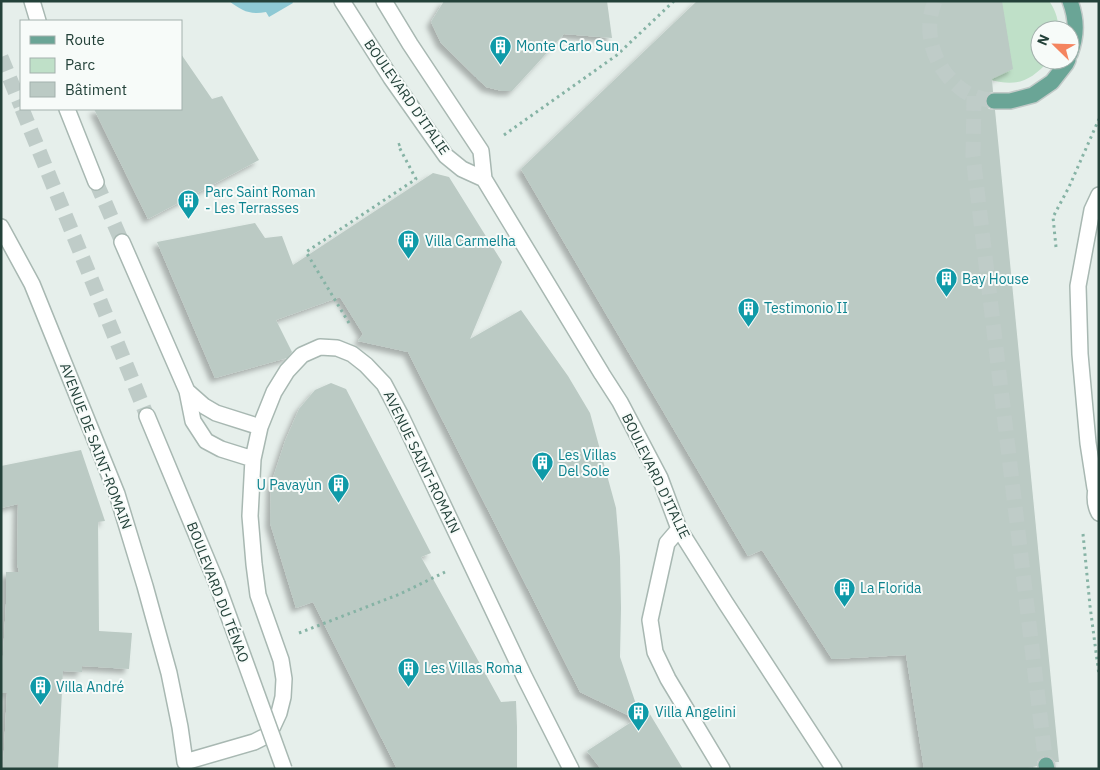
<svg xmlns="http://www.w3.org/2000/svg" width="1100" height="770" viewBox="0 0 1100 770" font-family="'IBM Plex Sans',sans-serif">
  <defs>
    <filter id="shadow"><feDropShadow dx="-4.5" dy="4.5" stdDeviation="2.5" flood-color="#0004"/></filter>
  </defs>
  <rect width="100%" height="100%" fill="#e6efeb"/>
  <path fill="#bfe0c8" d="M964,1H1049C1055,9 1059,20 1058,30H1040V60H1050C1028,83 1017,87 986,79Z"/>
  <path fill="#8ec9d4" d="M229,1H292L293,3L269,17L266,12C250,15 242,11 229,1Z"/>
  <path fill="#bbcac4" filter="url(#shadow)" d="M444,1H607L612,38L564,34L512,91H502L486,87L441,43L431,22Z
    M697,1H1002L1013,69L992,79L993,92L989,93L986,96L985,101L986,105L989,109L995,110L1059,762H1055L1052,758L1048,756H1044L1039,759L1037,762V766L1022,769H924L906,655L832,659L762,550L748,556L521,169Z
    M181,54L212,99L222,96L259,160L148,219L94,109H181Z
    M433,173L449,177L502,262L470,339L521,310L568,376L590,413L616,508L620,557L621,608L620,657L640,716L648,711L683,769H601L587,751L636,719L580,692L408,352L358,341L363,334L340,297L276,320L292,352L287,358L215,378L157,242L255,223L265,238L282,236L293,265Z
    M331,383L346,389L431,553L421,557L501,702L516,701L517,727V769H397L313,602L296,608L270,523L271,484L285,441L299,409L315,390Z
    M81,450L105,521L98,522L99,631L132,633L129,669L82,666V672L63,671L58,769H3L7,693H1V689L6,604V572H19L17,564L18,504L1,508V466Z"/>
  <g fill="none" stroke-linecap="round" stroke-linejoin="round">
    <path stroke="#bfccc8" stroke-width="15" stroke-dasharray="15 8" stroke-linecap="butt" d="M1,57L21,106
      M22,109L147,416
      M96,182L122,242"/>
    <path stroke="#bfccc8" stroke-width="15" stroke-dasharray="15 8" stroke-linecap="butt" d="M935,1C921,34 936,72 964,91C973,97 984,99 994,101
      M974,96L973,156L1046,765"/>
    <defs>
      <path id="minor" d="M32,1L38,21
        M342,1L391,78L446,156L462,169L484,179
        M384,1L410,44L481,151L484,179L602,374L620,402L660,478L679,529L725,602L834,769
        M67,109L96,182
        M1,227L32,284L117,494L145,586L169,673L180,727L185,762
        M122,242L187,391L193,421L206,441L221,449L253,459
        M187,391L204,406L216,413L260,427
        M147,416L217,584
        M1099,478C1095,489 1093,502 1099,513
        M1095,488L1088,443L1080,354L1078,286L1092,210L1099,195
        M679,529L667,543L650,620L655,652L668,679L722,769
        M185,762L254,742L266,736L273,726L279,713L283,697L284,679L281,660L258,595L254,564L250,516L253,459L260,427L274,392L287,371L302,355L320,347L337,348L352,354L366,365L384,384L401,416L525,678L571,769"/>
      <path id="major" d="M1070,1C1077,20 1077,35 1070,54
        M994,101H1010L1033,95L1052,82L1066,64L1068,60
        M1046,765L1047,769"/>
    </defs>
    <use href="#minor" stroke="#a8b8b2" stroke-width="18"/>
    <use href="#major" stroke="#c2cac8" stroke-width="18"/>
    <path stroke="#86b3a5" stroke-width="3" stroke-dasharray="2.5 4" stroke-linecap="butt" d="M504,135L617,55L674,1
      M1056,247L1053,217L1069,187L1099,119
      M349,323L306,252L416,179L398,145L403,143
      M1083,534L1090,606L1099,675
      M299,633L400,594L445,572"/>
    <use href="#minor" stroke="#fff" stroke-width="15"/>
    <use href="#major" stroke="#6aa596" stroke-width="15"/>
    <defs>
      <path id="minor-bridge" d="M217,584L284,769"/>
    </defs>
    <use href="#minor-bridge" stroke="#a8b8b2" stroke-width="18" stroke-linecap="butt"/>
    <use href="#minor-bridge" stroke="#fff" stroke-width="15"/>
  </g>
  <defs>
    <symbol id="building-pin" viewBox="-11 -11 22 30"><path d="M0 17L-7.5 6A9.5 9.5 0 1 1 7.5 6Z" fill="#0f9aa8" stroke="#f7fbf9"/><path d="M-4-6H4V6H1V3H-1V6H-4ZM-2.5-4.3h1.7v1.8h-1.7ZM.8-4.3h1.7v1.8H.8ZM-2.5-1h1.7V.8h-1.7ZM.8-1h1.7V.8H.8Z" fill="#fff"/></symbol>
  </defs>
  <g fill-rule="evenodd">
    <use href="#building-pin" x="488" y="34" width="25" height="34"/>
    <use href="#building-pin" x="176" y="188" width="25" height="34"/>
    <use href="#building-pin" x="396" y="228" width="25" height="34"/>
    <use href="#building-pin" x="934" y="266" width="25" height="34"/>
    <use href="#building-pin" x="736" y="296" width="25" height="34"/>
    <use href="#building-pin" x="530" y="450" width="25" height="34"/>
    <use href="#building-pin" x="326" y="472" width="25" height="34"/>
    <use href="#building-pin" x="832" y="576" width="25" height="34"/>
    <use href="#building-pin" x="396" y="656" width="25" height="34"/>
    <use href="#building-pin" x="28" y="674" width="25" height="34"/>
    <use href="#building-pin" x="626" y="700" width="25" height="34"/>
  </g>
  <g text-anchor="middle" stroke-width="4" stroke-linejoin="round" paint-order="stroke">
    <g font-size="14" fill="#0d838f" stroke="#f7fbf9" text-anchor="start">
      <text x="516" y="51">Monte Carlo Sun</text>
      <text x="205" y="197">Parc Saint Roman<tspan x="205" dy="16">- Les Terrasses</tspan></text>
      <text x="425" y="246">Villa Carmelha</text>
      <text x="962" y="284">Bay House</text>
      <text x="764" y="313">Testimonio II</text>
      <text x="558" y="460">Les Villas<tspan x="558" dy="16">Del Sole</tspan></text>
      <text x="322" y="490" text-anchor="end">U Pavayùn</text>
      <text x="860" y="593">La Florida</text>
      <text x="424" y="673">Les Villas Roma</text>
      <text x="56" y="692">Villa André</text>
      <text x="655" y="717">Villa Angelini</text>
    </g>
    <g font-size="14" fill="#24423a" stroke="#f7fbf9">
      <text transform="translate(407 97) rotate(55)" y="5">BOULEVARD D'ITALIE</text>
      <text transform="translate(96 446) rotate(69)" y="5">AVENUE DE SAINT-ROMAIN</text>
      <text transform="translate(422 462) rotate(64)" y="5">AVENUE SAINT-ROMAIN</text>
      <text transform="translate(656 476) rotate(64)" y="5">BOULEVARD D'ITALIE</text>
      <text transform="translate(218 592) rotate(69)" y="5">BOULEVARD DU TÉNAO</text>
    </g>
  </g>
  <rect width="1100" height="770" fill="none" stroke="#24423a" stroke-width="5"/>
  <rect x="20" y="20" width="162" height="90" fill="#f7fbf9" stroke="#a3b1ad"/>
  <rect x="30" y="36" width="25" height="8" fill="#6aa596" stroke="#a3b1ad"/>
  <text x="65" y="45" font-size="15" fill="#24423a">Route</text>
  <rect x="30" y="58" width="25" height="15" fill="#bfe0c8" stroke="#a3b1ad"/>
  <text x="65" y="70" font-size="15" fill="#24423a">Parc</text>
  <rect x="30" y="82" width="25" height="15" fill="#bbcac4" stroke="#a3b1ad"/>
  <text x="65" y="95" font-size="15" fill="#24423a">Bâtiment</text>
  <g transform="translate(1055 45) rotate(293)"><circle r="24" fill="#f7fbf9" stroke="#a3b1ad"/>
  <path d="M0-4L9 19L0 12L-9 19Z" fill="#f4845f"/>
  <text y="-8" font-size="14" font-weight="bold" text-anchor="middle" fill="#24423a">N</text>
  </g>
</svg>
